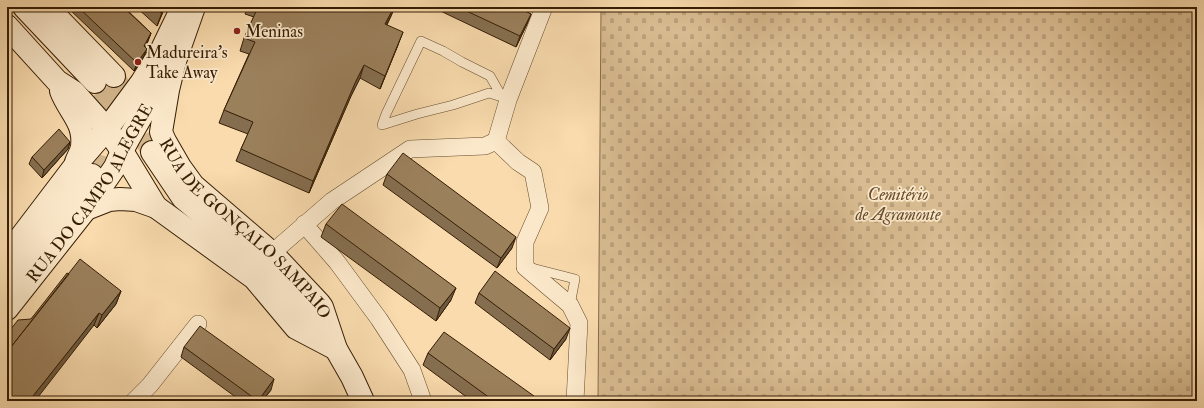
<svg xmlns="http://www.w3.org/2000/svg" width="1204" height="408" viewBox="0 0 1204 408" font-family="'IM FELL Double Pica',serif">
  <defs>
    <pattern id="cemetery-stones" width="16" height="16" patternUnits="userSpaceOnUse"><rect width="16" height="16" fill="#d8bb90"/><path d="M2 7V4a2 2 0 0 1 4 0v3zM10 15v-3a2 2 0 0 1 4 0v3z" fill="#baa07b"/></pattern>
  </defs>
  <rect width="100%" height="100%" fill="#f9dbad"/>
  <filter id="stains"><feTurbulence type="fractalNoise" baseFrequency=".005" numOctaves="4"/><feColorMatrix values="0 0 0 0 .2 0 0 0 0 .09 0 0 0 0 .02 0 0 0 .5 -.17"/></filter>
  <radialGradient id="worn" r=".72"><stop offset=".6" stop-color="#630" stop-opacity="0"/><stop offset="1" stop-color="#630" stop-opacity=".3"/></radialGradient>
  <path fill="url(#cemetery-stones)" stroke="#866c4a" d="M601,7H1197V401H598Z"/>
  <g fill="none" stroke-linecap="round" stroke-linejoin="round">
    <path stroke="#d2b58b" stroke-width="22" stroke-dasharray="22 11" stroke-linecap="butt" d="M114,76L152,152
      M92,175C102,152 114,122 105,98C102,92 98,87 95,82"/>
    <defs>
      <path id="lane" d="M502,97L490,76L462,62L443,51L421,41L386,114L382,125L417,114L453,105L489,93L502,97L508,100
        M532,268L575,279L570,305"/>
      <path id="street" d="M496,141L518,162L533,172L540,208L525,242V267L570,305L579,323L575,401
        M304,224L337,262L379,319L412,370L423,401
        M272,253L332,201L410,149L485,146L496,141L508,100L544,7
        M134,401L150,385L198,324"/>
      <g id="secondary">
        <path d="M24,7L95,82"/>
        <path d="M47,7L114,76"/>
        <path d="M7,26L57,81L74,92L107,129L122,151L156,207"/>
        <path id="s1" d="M175,61L168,90L161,132L165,141L180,167L193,185L272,253L319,303L322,307L336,349L352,377L363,401"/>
        <path d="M61,91C69,112 85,122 82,147C81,152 78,157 76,162"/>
        <path d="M152,152L183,198L264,266L309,316L327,339"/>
        <path d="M86,209L109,200L120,199L136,200L156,207L254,278L296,328L336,349"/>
        <path d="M7,255L74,167L107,129L141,83L161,51L177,18L180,14"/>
        <path d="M7,281L92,175"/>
        <path id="s2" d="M7,309L86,209L115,167L122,151L129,138L152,98L175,61L194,7"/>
      </g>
    </defs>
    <use href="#lane" stroke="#664c2e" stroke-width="10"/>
    <use href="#street" stroke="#664c2e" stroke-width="18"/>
    <use href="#secondary" stroke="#351d04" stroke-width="24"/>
    <use href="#lane" stroke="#fbe8ca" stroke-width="9"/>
    <use href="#street" stroke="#fbe8ca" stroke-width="17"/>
    <use href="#secondary" stroke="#fbe8ca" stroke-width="22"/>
  </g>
  <path fill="#856e4f" stroke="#351d04" d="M67,7H128L126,9L151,33L148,41L145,47L144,56L134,71Z
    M136,7H165L157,26Z
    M248,7H397L396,9L394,8L391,16L387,25L398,45L380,89L360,78L351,96L309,193L236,161L241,149L248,134L219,123L224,110L249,54L240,51L244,38L254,17L245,14Z
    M432,7H517L531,14L527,24L516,47Z
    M70,142L68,149L42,178L29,164L32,157Z
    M387,174L512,248L497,268L383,185Z
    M326,224L451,300L436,321L321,237Z
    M69,274L121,291L116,304L97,328L94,325L31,319Z
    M479,293L566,339L550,360L475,303Z
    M184,347L271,390L262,401H241L181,357Z
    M428,353L541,401H472L423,365Z"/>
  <path fill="#6c5a40" stroke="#351d04" d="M164,7H165L157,26Z
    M394,7H395L391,16L380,37L385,24Z
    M531,14L527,24L516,47L520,36Z
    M403,32L398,45L380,89L385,76Z
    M151,33L148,41L141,54L144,46Z
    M147,49L144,56L134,71L137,63Z
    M364,65L360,78L351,96L309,193L313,181L355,83Z
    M70,142L68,149L42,178L44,170Z
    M516,237L512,248L497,268L501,258Z
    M456,288L451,300L436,321L440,308Z
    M121,291L116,304L97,328L102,315Z
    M99,313L94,325L35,401H29Z
    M570,328L566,339L550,360L554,349Z
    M274,379L271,390L262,401H258Z"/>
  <path fill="#9b805c" stroke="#351d04" d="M78,7H123L151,33L144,46L147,49L137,63Z
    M154,7H164L161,13Z
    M258,7H394L385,24L403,32L385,76L364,65L355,83L313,181L241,149L253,122L224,110L255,42L244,38Z
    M458,7H517L531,14L520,36Z
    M59,129L70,142L44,170L32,157Z
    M403,153L516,237L501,258L387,174Z
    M342,204L456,288L440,308L326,224Z
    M80,259L121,291L102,315L99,313L29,401H7V352Z
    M495,271L570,328L554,349L479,293Z
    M67,273L69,274L7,352V334L18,320L31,319Z
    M200,326L274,379L258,401L184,347Z
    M444,332L541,401H494L428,353Z
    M166,396L173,401H162Z"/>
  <g fill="#8f2418" stroke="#fbe8ca" stroke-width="1.5">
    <circle cx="237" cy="31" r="4"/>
    <circle cx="138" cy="62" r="4"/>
  </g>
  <g text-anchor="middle" stroke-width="3.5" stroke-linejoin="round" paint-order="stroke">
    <g font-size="17" fill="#351d04" stroke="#fbe8ca" text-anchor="start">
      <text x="245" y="37">Meninas</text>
      <text x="146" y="58">Madureira's<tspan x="146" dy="20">Take Away</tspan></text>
    </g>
    <g font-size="17" fill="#351d04" stroke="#fbe8ca">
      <text dy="6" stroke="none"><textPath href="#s2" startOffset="143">RUA DO CAMPO ALEGRE</textPath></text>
      <text dy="6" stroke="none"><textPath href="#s1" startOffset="202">RUA DE GONÇALO SAMPAIO</textPath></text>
    </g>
    <g font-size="17" font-style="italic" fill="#664c2e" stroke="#fbe8ca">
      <text x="898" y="200">Cemitério<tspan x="898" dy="20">de Agramonte</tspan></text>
    </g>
  </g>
  <rect width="1204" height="408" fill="none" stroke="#f9dbad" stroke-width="24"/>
  <rect x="8" y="8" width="1188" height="392" fill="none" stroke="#351d04" stroke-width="2"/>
  <rect x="12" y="12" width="1180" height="384" fill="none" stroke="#351d04"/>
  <rect width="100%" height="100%" filter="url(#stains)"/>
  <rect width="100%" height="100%" fill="url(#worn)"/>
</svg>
